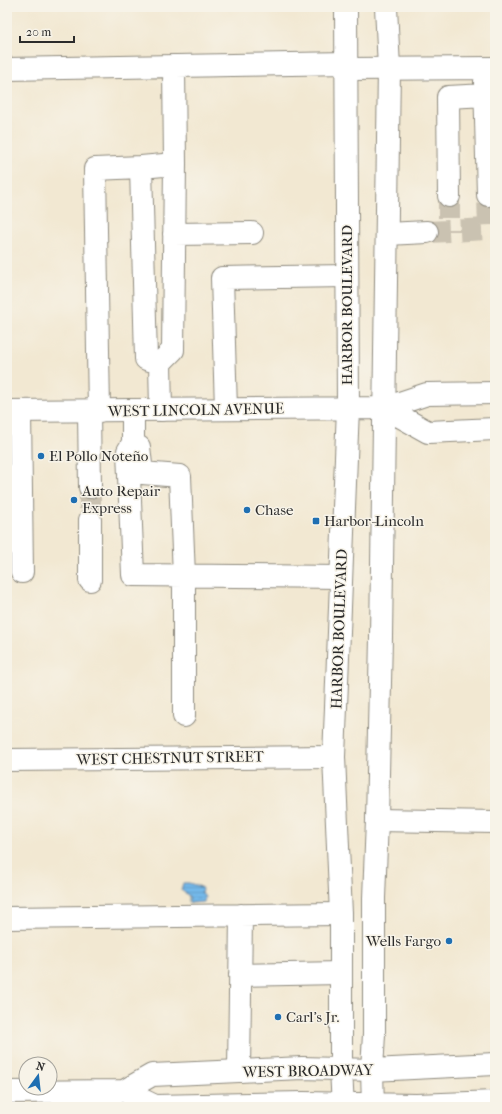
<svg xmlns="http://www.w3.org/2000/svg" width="502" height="1114" viewBox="0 0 502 1114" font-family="'IM FELL French Canon',serif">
  <defs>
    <pattern id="water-rules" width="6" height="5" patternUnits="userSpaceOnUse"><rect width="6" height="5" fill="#75b9eb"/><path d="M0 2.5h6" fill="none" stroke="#6097bf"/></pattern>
  </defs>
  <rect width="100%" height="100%" fill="#f7f3e8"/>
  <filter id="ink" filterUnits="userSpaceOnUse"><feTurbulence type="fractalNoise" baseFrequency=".025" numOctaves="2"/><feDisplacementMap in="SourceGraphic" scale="8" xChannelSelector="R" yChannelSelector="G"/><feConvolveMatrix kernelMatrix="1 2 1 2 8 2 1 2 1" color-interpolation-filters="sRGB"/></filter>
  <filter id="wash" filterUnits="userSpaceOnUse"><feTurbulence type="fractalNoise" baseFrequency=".012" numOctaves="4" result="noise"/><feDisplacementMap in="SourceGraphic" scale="16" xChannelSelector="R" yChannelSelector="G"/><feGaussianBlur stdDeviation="0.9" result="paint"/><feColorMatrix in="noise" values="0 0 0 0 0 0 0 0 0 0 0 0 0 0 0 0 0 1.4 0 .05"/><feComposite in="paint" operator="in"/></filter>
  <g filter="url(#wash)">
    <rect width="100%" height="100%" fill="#f2e8d2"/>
    <path fill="url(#water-rules)" stroke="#50728b" d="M183,883H189L201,887L202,890L201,892L205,897L204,902L191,903L189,902V896L181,890Z"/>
  </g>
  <g filter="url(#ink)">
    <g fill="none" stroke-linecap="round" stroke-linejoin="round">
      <path stroke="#cac2b1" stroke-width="22" stroke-dasharray="22 11" stroke-linecap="butt" d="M449,196V231
        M427,232L489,229L488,195
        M90,487V520"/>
      <defs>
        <path id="minor" d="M7,69L347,63
          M347,69L495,68
          M485,81L488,195
          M141,167L175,164L174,66
          M449,196L448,97L486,95
          M174,234L252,233
          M387,234L427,232
          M160,363L173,350L175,164
          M226,409L222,278L347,276
          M20,411L22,572
          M89,411L90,487
          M99,411L95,169L141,167L146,359L160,363L161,410
          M133,411V443L128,451L133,575L341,577
          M137,446L139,447L142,473L180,476L184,576V716
          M90,520V580
          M7,760L334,757
          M377,820L495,822
          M7,918L341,914
          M240,975L341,973
          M239,1071L241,915"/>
        <path id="major" d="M385,408L428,432L495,429
          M7,411L385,408L427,394L495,393
          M124,1091L152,1075L302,1068L372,1070L495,1064
          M7,1092L124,1091L155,1106L303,1103L416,1105L495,1102
          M343,1107L341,1069V914L334,757L348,408L346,7
          M373,1107L372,1070L374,1034V898L377,820L381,637L389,68L386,7"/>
      </defs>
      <use href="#minor" stroke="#8e8a7e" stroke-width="24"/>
      <use href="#major" stroke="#8e8a7e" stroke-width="24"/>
      <use href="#minor" stroke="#fff" stroke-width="22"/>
      <use href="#major" stroke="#fff" stroke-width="22"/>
    </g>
  </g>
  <g fill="#1f6fb2" stroke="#f7f3e8" stroke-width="1.5">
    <circle cx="41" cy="456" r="4"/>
    <circle cx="74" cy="500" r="4"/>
    <circle cx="247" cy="510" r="4"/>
    <rect x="312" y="517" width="8" height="8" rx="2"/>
    <circle cx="449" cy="941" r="4"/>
    <circle cx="278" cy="1017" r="4"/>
  </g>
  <g text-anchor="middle" stroke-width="3" stroke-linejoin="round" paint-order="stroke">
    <g font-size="15" fill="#2b2b2b" stroke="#f7f3e8">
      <text transform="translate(347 305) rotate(-90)" y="5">HARBOR BOULEVARD</text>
      <text transform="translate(196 410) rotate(-1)" y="5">WEST LINCOLN AVENUE</text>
      <text transform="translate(339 629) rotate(-88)" y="5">HARBOR BOULEVARD</text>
      <text transform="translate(170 758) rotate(-1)" y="5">WEST CHESTNUT STREET</text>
      <text transform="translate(308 1071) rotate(-1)" y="5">WEST BROADWAY</text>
    </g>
    <g font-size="15" fill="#2b2b2b" stroke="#f7f3e8" text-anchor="start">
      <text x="49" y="461">El Pollo Noteño</text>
      <text x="82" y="496">Auto Repair<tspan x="82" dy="17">Express</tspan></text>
      <text x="255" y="515">Chase</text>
      <text x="324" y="526">Harbor-Lincoln</text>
      <text x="441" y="946" text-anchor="end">Wells Fargo</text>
      <text x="286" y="1022">Carl's Jr.</text>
    </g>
  </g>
  <rect width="502" height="1114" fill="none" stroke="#f7f3e8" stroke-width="24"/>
  <g transform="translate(38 1076) rotate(15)"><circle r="19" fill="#f7f3e8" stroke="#a5a39c"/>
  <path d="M0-3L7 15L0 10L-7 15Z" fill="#1f6fb2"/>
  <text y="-6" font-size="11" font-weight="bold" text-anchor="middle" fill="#2b2b2b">N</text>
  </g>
  <path d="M20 36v6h54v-6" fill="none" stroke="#2b2b2b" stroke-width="2"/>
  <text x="26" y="36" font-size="12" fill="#2b2b2b" stroke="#f7f3e8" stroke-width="3" paint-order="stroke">20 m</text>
</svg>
